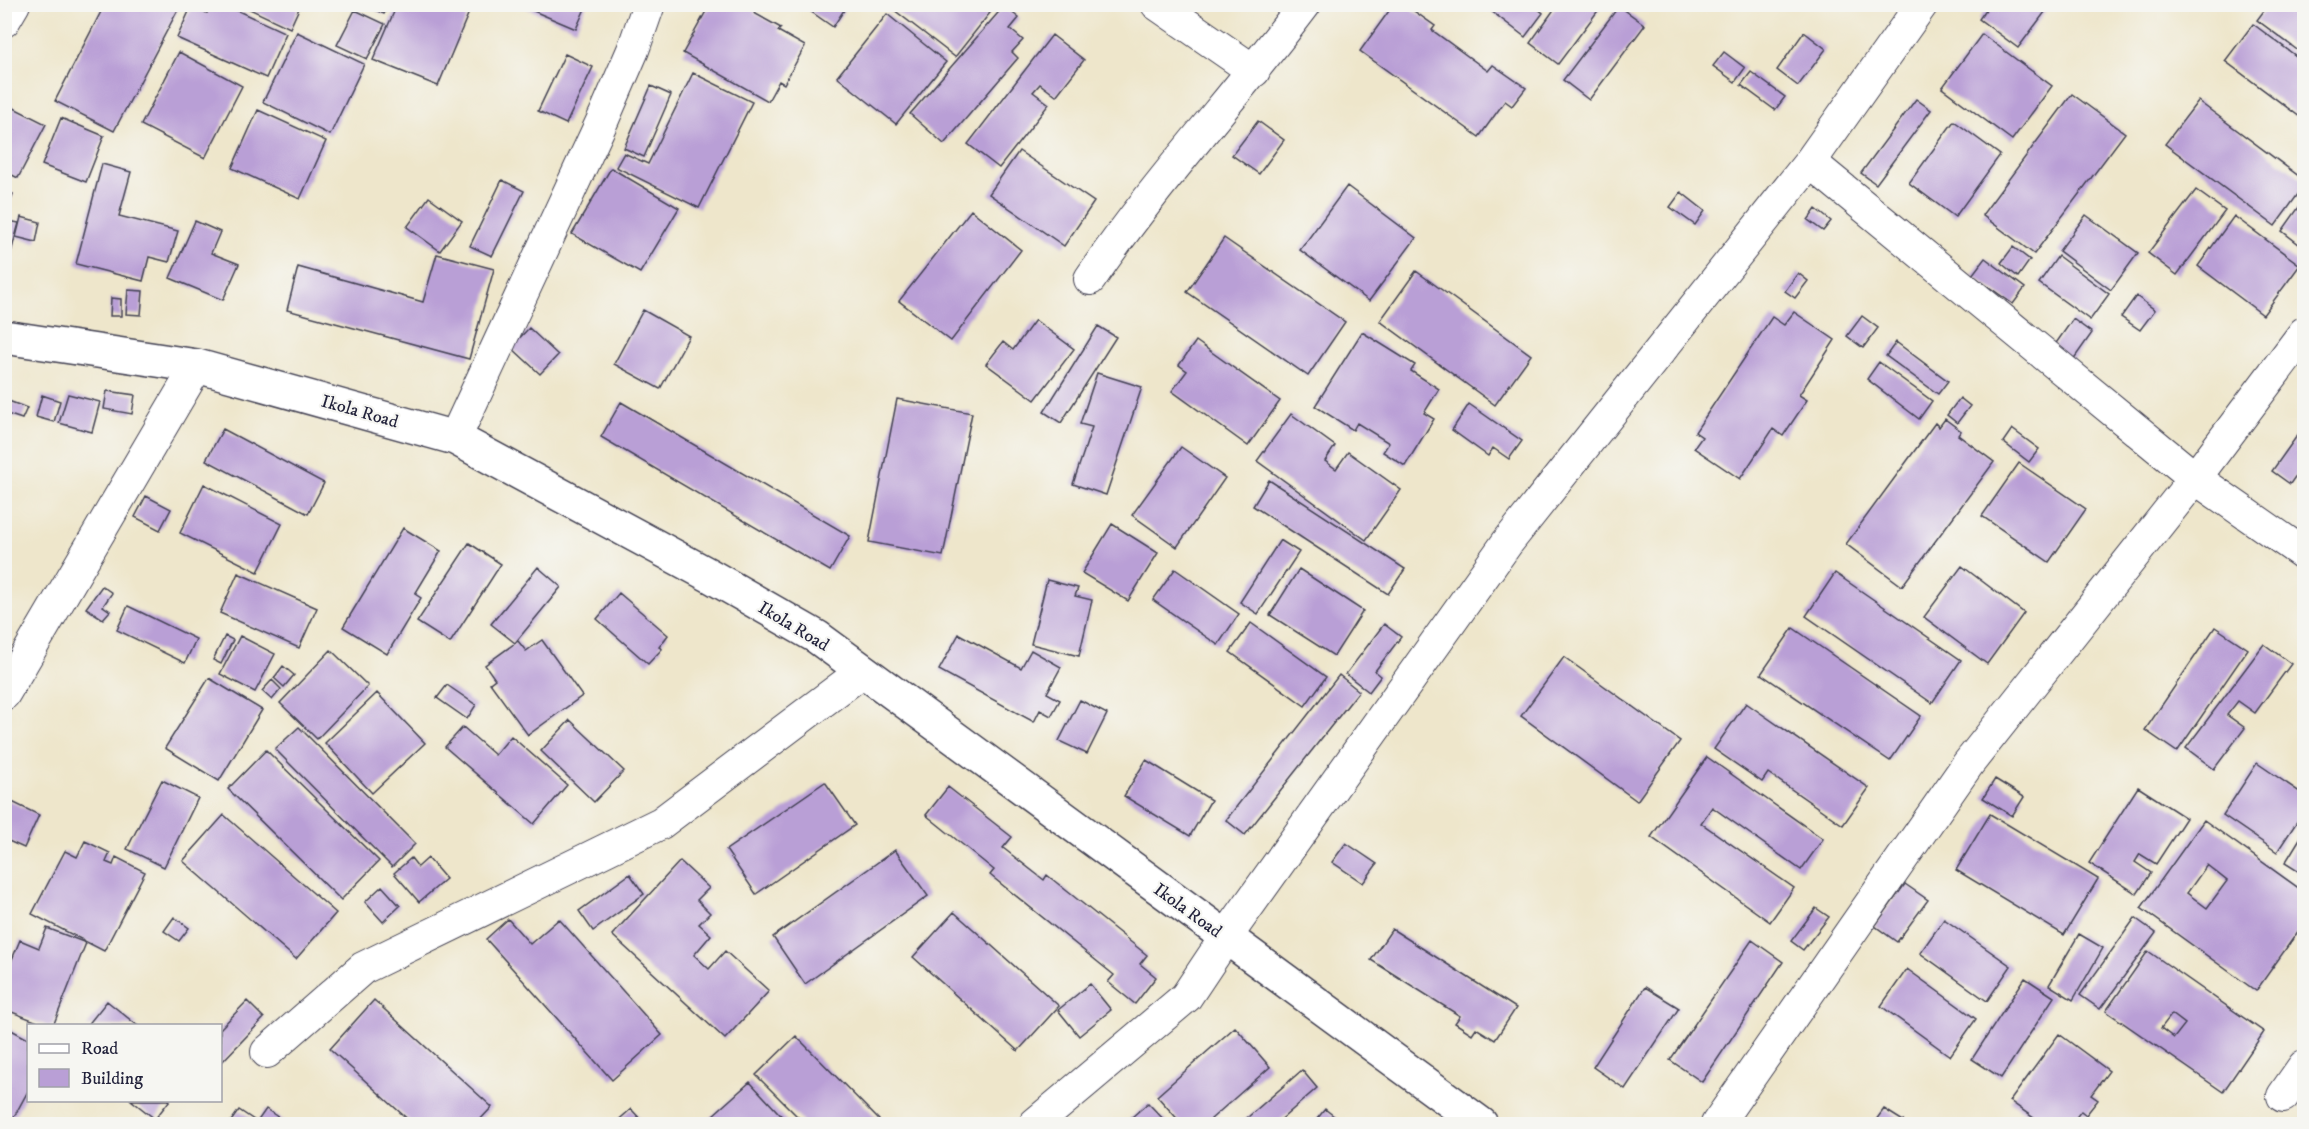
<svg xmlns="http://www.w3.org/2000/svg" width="2309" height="1129" viewBox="0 0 2309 1129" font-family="'IM FELL DW Pica',serif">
  <rect width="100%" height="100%" fill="#f6f6f2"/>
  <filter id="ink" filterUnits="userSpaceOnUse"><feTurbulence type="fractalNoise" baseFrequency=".0167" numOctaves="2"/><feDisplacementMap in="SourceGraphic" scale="12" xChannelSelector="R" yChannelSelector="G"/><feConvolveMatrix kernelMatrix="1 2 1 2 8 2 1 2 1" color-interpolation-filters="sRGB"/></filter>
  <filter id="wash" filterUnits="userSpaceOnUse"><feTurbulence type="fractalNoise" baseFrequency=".008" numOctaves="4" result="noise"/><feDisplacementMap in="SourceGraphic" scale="24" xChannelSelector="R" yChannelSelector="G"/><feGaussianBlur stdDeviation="1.35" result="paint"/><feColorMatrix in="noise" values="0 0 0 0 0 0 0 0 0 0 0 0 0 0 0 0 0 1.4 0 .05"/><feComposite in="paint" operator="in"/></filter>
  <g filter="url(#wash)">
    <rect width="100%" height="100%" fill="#eee6cb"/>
    <g id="blocks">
      <path fill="#b99fd6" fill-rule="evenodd" d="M105,4H181L114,131L55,101Z
        M211,4H223L286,33L266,78L177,38L191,7L207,13Z
        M239,4H301L290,28Z
        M363,4H388L384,14Z
        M517,4H587L576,29Z
        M710,4H754L758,7L754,13L781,28L778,31L805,46L784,84L779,81L768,101L683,53Z
        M800,4H848L833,27Z
        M890,4H997L955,57L889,6Z
        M1394,4H1404L1435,26L1432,30L1488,71L1493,65L1526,88L1512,106L1505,101L1479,137L1360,51Z
        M1482,4H1532L1543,13L1525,37Z
        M1558,4H1603L1558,64L1530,43Z
        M1990,4H2051L2018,48L1979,19Z
        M2269,4H2304V55L2257,20Z
        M397,5H472L438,86L373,60Z
        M1004,6L1019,18L1010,29L1023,40L1012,52L1018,58L944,144L910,114Z
        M1619,6L1645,25L1589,100L1563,80Z
        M355,10L385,24L367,59L337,45Z
        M887,14L946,62L896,124L837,77Z
        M2253,24L2304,62V120L2225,61Z
        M297,32L364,64L330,135L263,102Z
        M1804,32L1826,49L1798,86L1777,70Z
        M1982,34L2052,86L2012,140L1942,88Z
        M1052,35L1084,60L1056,96L1040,84L1033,92L1049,104L999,168L968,144Z
        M179,52L242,86L205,158L141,125Z
        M1724,52L1745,68L1735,82L1713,66Z
        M565,54L593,67L566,124L538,111Z
        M1751,72L1785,97L1775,110L1741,85Z
        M693,73L752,102L699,208L616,167L624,153L648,164Z
        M651,86L671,95L644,157L624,148Z
        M2072,94L2125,133L2034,254L1982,215Z
        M1916,99L1931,110L1876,184L1861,173Z
        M2198,101L2304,180V186L2275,226L2165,144Z
        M4,103L46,124L18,178L4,171Z
        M258,110L326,141L300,199L232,168Z
        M61,118L104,136L86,182L42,165Z
        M1258,121L1284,140L1259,174L1232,155Z
        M1954,121L2000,155L1955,217L1909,183Z
        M1019,151L1094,202L1064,246L989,194Z
        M102,164L131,172L119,216L178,231L169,262L149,257L143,281L76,264Z
        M611,168L679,208L640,273L572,234Z
        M502,180L524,191L492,256L470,246Z
        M1347,186L1416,238L1369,301L1300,250Z
        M2196,190L2225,211L2177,275L2148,253Z
        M4,191L13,194L5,215H4Z
        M1681,192L1705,211L1695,225L1670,207Z
        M429,197L462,221L440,251L407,227Z
        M2304,200V248L2282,231Z
        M1816,209L1831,221L1823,231L1808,220Z
        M971,210L1021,250L951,341L899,301Z
        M2086,215L2138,253L2111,290L2059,251Z
        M2234,216L2300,265L2263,315L2198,266Z
        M21,217L40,222L36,242L16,237Z
        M4,220L19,223L5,274H4Z
        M195,221L220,232L211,253L239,264L223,300L170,278Z
        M1224,238L1345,322L1308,376L1187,292Z
        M2013,247L2030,260L2018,277L2001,263Z
        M437,254L494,269L469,359L287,310L298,267L423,302Z
        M2058,256L2109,294L2090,320L2039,283Z
        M1985,258L2025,288L2013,304L1972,275Z
        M1416,271L1531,355L1495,405L1380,321Z
        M1798,273L1808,281L1795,298L1785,291Z
        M128,290L143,291L141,315L126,314Z
        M2136,296L2155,310L2140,330L2121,317Z
        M111,298L121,299V316H110Z
        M643,310L689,336L660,389L614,364Z
        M1794,312L1835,340L1799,395L1807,400L1783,436L1773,429L1740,479L1694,448L1702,437L1695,432L1772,317L1784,325Z
        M1862,316L1878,328L1863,348L1847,336Z
        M2073,319L2092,333L2073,360L2054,346Z
        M1035,320L1074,349L1035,400L986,364L1003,342L1013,350Z
        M1098,326L1116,337L1061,423L1044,412Z
        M529,328L558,355L540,374L511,347Z
        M1362,332L1415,365L1411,371L1439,389L1424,413L1434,419L1405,466L1383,452L1389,443L1357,423L1353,430L1315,406Z
        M1196,341L1280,401L1248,446L1172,391L1187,371L1179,365Z
        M1896,342L1948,381L1938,394L1886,356Z
        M1879,362L1932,401L1919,419L1867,379Z
        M1097,373L1142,387L1106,495L1073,484L1092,427L1080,424Z
        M107,391L135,395L132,414L104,409Z
        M68,394L100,402L92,432L59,423Z
        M42,395L60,401L54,422L36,417Z
        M1960,398L1970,406L1957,423L1947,415Z
        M897,399L972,413L943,556L869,542Z
        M6,400L27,408L22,419L4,413Z
        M621,402L850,536L830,571L601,437Z
        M1469,404L1522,441L1509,459L1493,448L1488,456L1452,430Z
        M1291,414L1335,446L1325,461L1336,469L1348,452L1401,490L1366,540L1257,461Z
        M1945,419L1961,431L1958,435L1994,462L1902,586L1846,544L1935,423L1939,427Z
        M2304,426V464L2290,484L2272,471Z
        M223,429L324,483L308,514L206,460Z
        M2012,429L2039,449L2029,462L2003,442Z
        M1181,447L1225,478L1177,547L1132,515Z
        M2019,463L2086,509L2049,562L1982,516Z
        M1269,480L1405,569L1388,594L1253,506Z
        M204,484L282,524L258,572L180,533Z
        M146,496L171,509L160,530L135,517Z
        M1112,524L1158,553L1128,601L1082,573Z
        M403,528L441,551L415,594L421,598L387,654L343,627Z
        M1280,540L1299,552L1258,614L1240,602Z
        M469,543L501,564L450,643L417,622Z
        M1962,566L2024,613L1987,664L1924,617Z
        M538,567L561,587L515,643L491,624Z
        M1175,569L1239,614L1218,645L1153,600Z
        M1299,569L1363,611L1334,656L1270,615Z
        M238,573L317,608L299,648L220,613Z
        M1835,573L1961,660L1932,703L1806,616Z
        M1047,580L1078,588L1075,596L1092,600L1079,656L1031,644Z
        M102,586L112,593L103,606L110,611L103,619L86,608Z
        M619,593L668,635L659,647L662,649L648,664L597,619Z
        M128,606L196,639L185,663L117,630Z
        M1251,623L1326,677L1305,706L1230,652Z
        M1384,624L1401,637L1375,671L1381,676L1369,692L1346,674Z
        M2215,627L2248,649L2177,752L2145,730Z
        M1793,628L1921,716L1890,761L1761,674Z
        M959,634L1021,668L1031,650L1061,667L1047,693L1060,700L1051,716L1040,710L1034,722L939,670Z
        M225,636L233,640L221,664L213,660Z
        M240,636L275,654L255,692L220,674Z
        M542,640L582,696L528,735L490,683L495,679L485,665L518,641L526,651Z
        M2264,644L2291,664L2255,713L2238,701L2227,715L2245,728L2214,769L2186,748Z
        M331,650L368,686L317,739L280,703Z
        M1564,657L1680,741L1637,801L1521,716Z
        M283,666L294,675L284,687L274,678Z
        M1339,675L1359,691L1245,835L1226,820Z
        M209,678L262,710L219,781L165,748Z
        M272,680L281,689L272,700L262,691Z
        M447,685L476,705L467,719L437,698Z
        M377,693L425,743L372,793L325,743Z
        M1080,700L1107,714L1087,754L1059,741Z
        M1746,703L1869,788L1843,825L1768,773L1762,782L1714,749Z
        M570,720L624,771L594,802L541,751Z
        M299,727L415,844L392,867L275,749Z
        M463,727L495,755L511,736L567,785L534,824L445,747Z
        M266,750L379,861L341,900L228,789Z
        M1707,757L1823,839L1801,870L1712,807L1701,823L1794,888L1770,922L1651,837Z
        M1146,760L1211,800L1190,836L1124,796Z
        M2257,763L2304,795V811L2277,852L2223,815Z
        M1995,779L2024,797L2012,816L1983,798Z
        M162,780L198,798L164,867L127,849Z
        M825,782L855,825L756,894L726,850Z
        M948,787L1012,837L1003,848L1044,880L1047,875L1147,955L1140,964L1156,977L1135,1004L1108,982L1114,975L990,875L994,870L926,815Z
        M2138,787L2186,818L2156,864L2140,854L2135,862L2151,873L2137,894L2089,863Z
        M4,798L39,815L24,848L4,839Z
        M1990,814L2098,879L2064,935L1956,870Z
        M224,815L336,913L296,959L183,861Z
        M2204,820L2304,892V923L2256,991L2141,908ZM2207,865L2227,881L2207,908L2187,893Z
        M2304,832V875L2285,863Z
        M85,841L110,853L106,862L113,865L116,857L145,872L104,951L32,914L65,851L77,857Z
        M1346,843L1377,864L1363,883L1332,862Z
        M895,850L928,896L805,984L773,937Z
        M411,858L418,867L428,858L446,879L419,902L394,873Z
        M680,861L709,888L697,900L710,913L699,924L711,935L694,955L709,969L725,951L769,991L725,1039L612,935Z
        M630,874L644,894L593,931L579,911Z
        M1905,884L1928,900L1897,942L1875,926Z
        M382,886L400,906L383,922L365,902Z
        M1816,908L1829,917L1803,950L1791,941Z
        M954,912L1059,1006L1018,1051L913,957Z
        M174,917L189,928L179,941L164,931Z
        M2135,918L2156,933L2100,1009L2080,995Z
        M508,919L530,944L559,919L662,1035L612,1080L486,939Z
        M1944,919L2011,966L1987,1001L1920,953Z
        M47,928L86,943L53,1026H48L4,1009V979L20,940L39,948Z
        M1392,929L1516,1008L1495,1040L1476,1028L1472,1034L1455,1023L1460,1016L1371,960Z
        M2079,934L2103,948L2073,1000L2049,985Z
        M1752,940L1783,962L1702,1082L1670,1060Z
        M2148,951L2264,1032L2223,1092L2106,1011ZM2172,1014L2185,1024L2174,1038L2161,1028Z
        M1907,969L1976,1019L1950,1056L1881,1006Z
        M2025,978L2054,997L2001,1078L1972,1059Z
        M1090,984L1111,1010L1079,1036L1058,1010Z
        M1645,987L1679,1008L1625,1089L1593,1067Z
        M374,1000L492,1107L476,1124H413L330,1049Z
        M107,1001L138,1026H87Z
        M247,1001L264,1018L220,1064V1029Z
        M4,1026L28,1039V1091L10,1124L4,1122Z
        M1235,1027L1270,1067L1211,1119L1215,1124H1182L1157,1096Z
        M2059,1034L2109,1071L2091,1095L2098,1100L2086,1115L2081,1111L2071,1124H2042L2010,1101Z
        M796,1036L879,1120L875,1124H805L756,1075Z
        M1302,1070L1317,1088L1276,1124H1240Z
        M750,1082L789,1124H703Z
        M131,1100H170L155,1119Z
        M1148,1103L1168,1124H1124Z
        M266,1109L288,1124H229L239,1110L257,1122Z
        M631,1109L645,1124H614Z
        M1325,1109L1344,1124H1313Z
        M1884,1109L1908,1124H1873Z"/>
    </g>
  </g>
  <g filter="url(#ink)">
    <use href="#blocks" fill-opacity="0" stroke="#413f51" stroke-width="1.5"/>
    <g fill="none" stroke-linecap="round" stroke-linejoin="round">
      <defs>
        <path id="minor" d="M1157,4L1254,71
          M4,21L14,4
          M1810,162L2195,478L2304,554
          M1090,279C1155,183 1235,97 1305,4
          M455,438L604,117L633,50L649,4
          M4,694L197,366
          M267,1052L363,968L661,823L863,671
          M2283,1096L2304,1066
          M1035,1124L1186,997L1226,937L1507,543L1810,162L1922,4
          M1717,1124L1968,764L2195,478L2304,333"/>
        <path id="tertiary" d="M4,337L197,366L455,438L709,575L817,637L1481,1124"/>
      </defs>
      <use href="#minor" stroke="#413f51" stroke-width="34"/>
      <use href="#tertiary" stroke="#413f51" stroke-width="36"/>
      <use href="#minor" stroke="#fff" stroke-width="32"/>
      <use href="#tertiary" stroke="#fff" stroke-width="33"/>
    </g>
  </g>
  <g text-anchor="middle" stroke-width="4.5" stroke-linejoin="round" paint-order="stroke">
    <g font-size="18" fill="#22223b" stroke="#f6f6f2">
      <text transform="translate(360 411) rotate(16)" y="6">Ikola Road</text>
      <text transform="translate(794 626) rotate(31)" y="6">Ikola Road</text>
      <text transform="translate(1188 910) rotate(36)" y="6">Ikola Road</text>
    </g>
  </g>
  <rect width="2309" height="1129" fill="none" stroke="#f6f6f2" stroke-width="24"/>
  <rect x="27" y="1024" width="195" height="78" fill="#f6f6f2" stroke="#a1a1a9" stroke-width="1.5"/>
  <rect x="39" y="1044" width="30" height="9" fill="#ffffff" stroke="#a1a1a9" stroke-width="1.5"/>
  <text x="81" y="1054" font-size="18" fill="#22223b">Road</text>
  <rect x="39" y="1069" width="30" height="18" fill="#b99fd6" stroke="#a1a1a9" stroke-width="1.5"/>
  <text x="81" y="1084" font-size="18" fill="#22223b">Building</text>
</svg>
